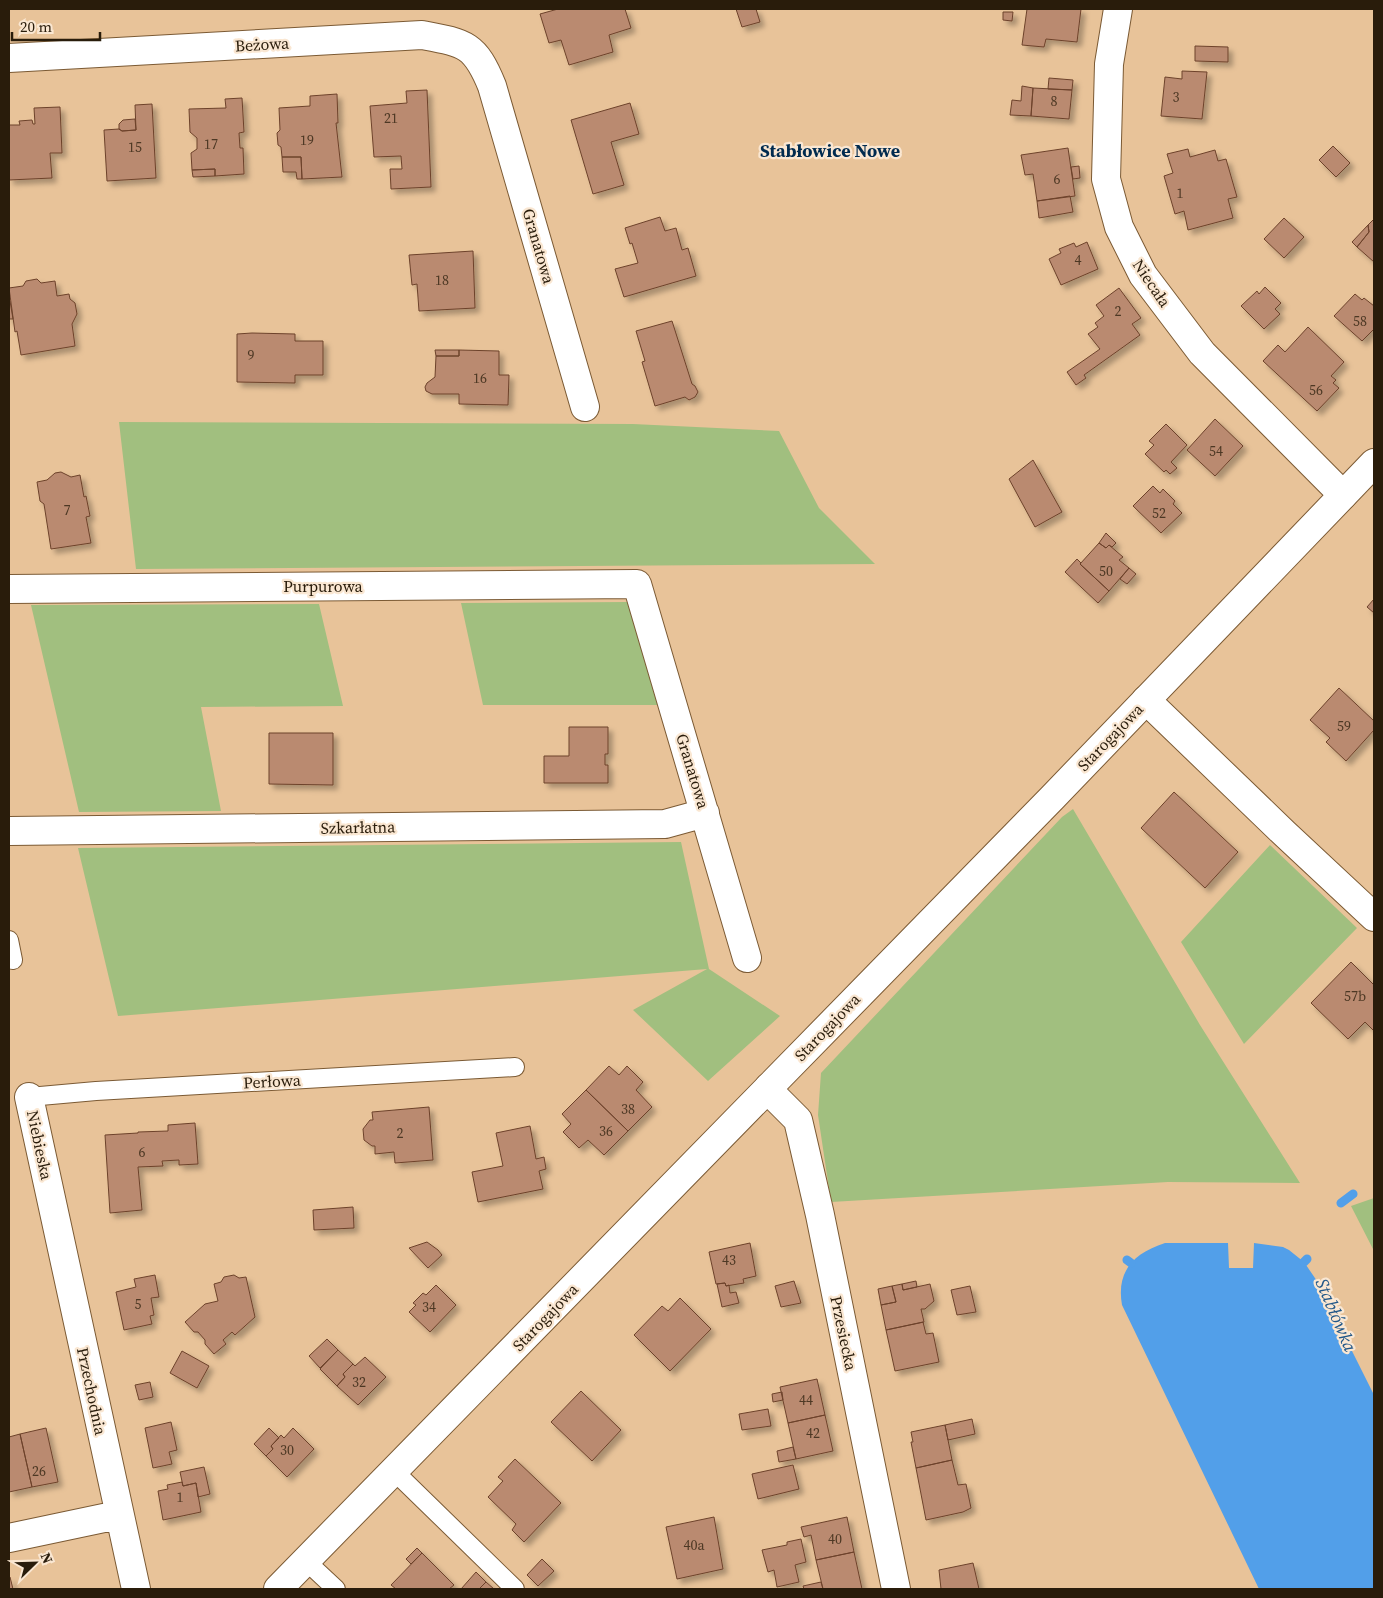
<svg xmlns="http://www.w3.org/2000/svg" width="1383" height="1598" viewBox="0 0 1383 1598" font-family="'Source Serif 4',serif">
  <defs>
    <filter id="shadow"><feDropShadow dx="4.5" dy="4.5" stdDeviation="2.5" flood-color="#0004"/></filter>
  </defs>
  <rect width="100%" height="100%" fill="#e8c399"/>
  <path fill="#a1bf7f" d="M119,422L633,424L779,431L819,508L875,564L136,569Z
    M628,602L660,705H483L461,603Z
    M319,604L343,706L201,707L221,811L79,812L31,605Z
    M1073,809L1200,1025L1300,1183L1168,1182L831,1202L818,1115L821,1073L1062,817Z
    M681,842L709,969L780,1016L708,1081L633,1010L707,969L118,1016L78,848Z
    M1270,845L1357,928L1244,1044L1181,942Z
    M1374,1198V1251L1351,1206Z"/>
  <path fill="#529fe9" d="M1165,1243H1228L1229,1268H1253L1254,1243L1283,1247L1289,1250L1304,1262L1317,1281L1374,1395V1589H1259L1122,1305C1116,1271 1134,1253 1165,1243Z"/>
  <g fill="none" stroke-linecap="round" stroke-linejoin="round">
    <path stroke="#529fe9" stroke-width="9" d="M1341,1203L1353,1194
      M1127,1260L1131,1263
      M1304,1262L1307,1259"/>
  </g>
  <path fill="#ba8a70" stroke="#6d422b" filter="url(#shadow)" d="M558,9H625L631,28L609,35L613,52L569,65L561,40L549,43L540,14Z
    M736,9H756L760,22L742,27Z
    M1027,9H1081L1077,42L1046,39L1044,47L1022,45Z
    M1003,12H1013L1012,21L1003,20Z
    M1195,46L1228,47V62L1195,61Z
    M1182,71L1207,72L1202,119L1161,116L1165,77L1182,79Z
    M1049,78L1073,80L1072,90L1048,89Z
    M1022,86L1033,88L1031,116L1010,115L1012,100L1021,101Z
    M1033,88L1072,90L1069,119L1031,116Z
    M427,90L431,187L391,189L390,169H402L401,156L374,157L370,106L407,103L406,91Z
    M337,94L338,123H336L342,177L302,179L301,157H282L281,147L278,145L277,133L280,130L279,108L310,106V96Z
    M242,98L244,132L239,133L240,148H243L244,174L215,176V169L192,170L191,153L197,149V138L190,132L189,109L226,108L225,99Z
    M630,103L639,134L611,142L624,185L593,194L571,120Z
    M152,104L156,178L107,181L104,130L119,129L122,131L136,130L135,105Z
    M60,107L62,153H50L52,178L9,180V125H20L19,121L32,120L33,124H35L34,108Z
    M135,119L136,130L122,131L119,129V124L123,120Z
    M1333,146L1350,163L1336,177L1319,160Z
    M1068,148L1075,196L1037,201L1033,174L1025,175L1021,155Z
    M1188,149L1190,157L1215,150L1218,161L1226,159L1237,197L1228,199L1233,218L1188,230L1184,211L1175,214L1164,176L1173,173L1167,154Z
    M282,157H301L302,179H297L296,172H283Z
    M1079,166L1080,178L1073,179L1071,167Z
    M215,169V176L193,177L192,170Z
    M1070,196L1073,212L1039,218L1037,201Z
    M660,217L665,231L676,228L682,250L688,248L696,276L624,297L615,269L638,263L632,243L630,244L625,228Z
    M1284,218L1304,237L1284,258L1264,239Z
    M1374,219V262L1357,247L1369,232L1368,225Z
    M1368,225L1369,232L1357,247L1352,242Z
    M1087,242L1098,269L1061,285L1049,259L1061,253L1059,249L1074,243L1076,247Z
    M473,251L475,308L419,311L417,284L412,285L409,255Z
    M37,279L41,283L55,281L57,296L69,294L70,299L75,303L77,314L72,324L75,346L21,355L17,331L15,332L9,288L23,286L26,281Z
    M1265,287L1281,303L1275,309L1280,314L1264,329L1241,306L1257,291L1259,294Z
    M1119,288L1141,318L1132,324L1140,335L1084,375L1086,378L1076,385L1067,372L1100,349L1088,334L1098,327L1095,323L1104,316L1096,305Z
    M1355,294L1362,300L1364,298L1374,306V329L1362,341L1334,316Z
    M9,301H10L13,319H9Z
    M672,321L692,384L695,386L698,392L695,397L689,400L685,397L655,406L642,362L645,361L636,331Z
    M1308,327L1344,362L1331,376L1336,380L1333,383L1339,388L1317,411L1263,361L1278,345L1285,352Z
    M252,333L295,334V341H323V375H295V383L237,382V334Z
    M435,350H459V356H436Z
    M459,350L499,351V375H509L508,405L459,404V394H432L426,391L425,387L427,383L435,377L436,356H459Z
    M1215,419L1243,446L1215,476L1187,450Z
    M1166,424L1187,445L1171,462L1177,468L1170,474L1166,470L1164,472L1145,454L1154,445L1149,441Z
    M1033,460L1062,512L1035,527L1009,479Z
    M61,472L71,477L80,475L84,497L86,496L90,516L86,517L91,543L51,549L44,504L40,501L37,482L47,480L55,473Z
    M1153,486L1160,493L1163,489L1175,501L1173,504L1182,513L1161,533L1133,506Z
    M1106,533L1116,543L1112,547L1109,545L1106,548L1099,543Z
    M1099,543L1106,548L1109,545L1123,557L1119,560L1129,568L1109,591L1080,564Z
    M1077,559L1081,563L1080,564L1109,591L1098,603L1065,572Z
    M1129,568L1136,574L1127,584L1120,579Z
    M1374,599V613L1367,607Z
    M1339,688L1374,721V730L1346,761L1326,742L1330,738L1310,720Z
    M569,727H608V754H605V765H608V783H544V756H569Z
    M269,733H333V785L269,784Z
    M1174,792L1238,852L1205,888L1141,828Z
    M1351,962L1374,985V1031L1365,1022L1348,1039L1311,1003Z
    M609,1066L619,1075L627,1066L643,1082L636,1090L652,1107L628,1131L586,1090Z
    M586,1090L628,1131L604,1155L588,1140L579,1148L563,1132L571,1124L562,1114Z
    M429,1107L433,1160L395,1163L394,1152L375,1154V1146H372L364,1140L363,1129L370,1120H373L372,1112Z
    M195,1123L198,1164L179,1165V1160L162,1161L163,1166L138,1167L142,1210L110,1213L105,1135L138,1133V1132L168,1131V1125Z
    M530,1126L536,1159L544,1157L546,1169L539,1171L543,1189L478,1202L472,1172L503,1166L496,1133Z
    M353,1207L354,1228L314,1230L313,1210Z
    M427,1242L438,1250L442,1255L428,1268L409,1248Z
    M750,1243L756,1276L743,1279L744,1283L726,1286L725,1283L716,1284L709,1252Z
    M155,1275L159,1297L151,1298L154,1315L150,1316L152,1324L124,1330L116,1292L136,1287L134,1279Z
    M234,1275L239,1278L246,1277L255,1317L235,1335L232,1332L223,1340L226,1344L214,1354L205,1344V1340L198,1332H194L185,1322L205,1304L218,1301L214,1284L221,1282L224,1277Z
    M794,1281L801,1303L781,1307L775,1286Z
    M916,1281L917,1287L903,1290L902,1284Z
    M725,1283L726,1286L729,1285L730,1293L736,1292L739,1303L722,1307L717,1284Z
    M902,1284L903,1290L930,1284L934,1301L925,1309H921L924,1322L886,1330L881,1305L896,1302L892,1286Z
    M436,1285L456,1305L430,1332L409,1312L416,1305L413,1303L423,1293L426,1295Z
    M892,1286L896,1302L881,1305L878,1289Z
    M970,1286L976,1312L957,1315L951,1290Z
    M680,1298L711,1329L670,1371L634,1335L662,1306L668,1311Z
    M923,1322L926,1334L933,1333L939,1362L895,1371L886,1330Z
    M327,1339L338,1350L320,1368L309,1356Z
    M338,1350L353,1364L343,1374L345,1377L337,1386L320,1369Z
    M182,1351L209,1366L197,1388L170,1373Z
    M365,1357L386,1377L358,1405L337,1386L345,1377L343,1374L353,1364L355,1366Z
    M817,1379L825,1415L788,1423L780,1387Z
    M150,1382L153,1397L139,1400L135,1385Z
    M581,1391L621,1430L592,1461L551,1422Z
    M782,1392L783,1400L773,1402L772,1394Z
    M768,1409L771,1426L742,1430L739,1414Z
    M825,1415L833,1451L796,1459L788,1423Z
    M972,1419L975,1434L948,1440L945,1425Z
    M171,1422L177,1450L169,1452L172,1464L153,1468L145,1428Z
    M945,1425L952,1460L916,1468L911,1442H913L911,1432Z
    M46,1428L58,1482L32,1487L20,1434Z
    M269,1428L279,1438L271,1446L273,1449L266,1456L254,1444Z
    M293,1428L314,1449L287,1477L266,1456L273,1449L271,1446L281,1435L284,1438Z
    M20,1434L32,1487L9,1492V1437Z
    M793,1447L796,1459L779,1462L777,1451Z
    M515,1459L561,1503L524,1542L512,1530L516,1524L488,1497L503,1481L498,1477Z
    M952,1460L958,1485L966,1484L971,1508L963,1512L926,1520L916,1468Z
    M793,1465L799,1489L758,1499L752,1474Z
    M204,1467L210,1494L198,1497L196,1483L183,1486L180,1472Z
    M182,1482L183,1486L196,1483L201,1512L163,1520L158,1491L168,1489L167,1485Z
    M714,1517L723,1569L677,1579L666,1527Z
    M847,1517L854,1552L816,1560L811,1535L804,1537L801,1527Z
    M801,1539L806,1562L795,1565L799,1582L777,1587L774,1570L768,1572L762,1550L787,1545V1542Z
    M417,1548L422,1553L411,1564L406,1559Z
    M854,1552L862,1589H823L816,1560Z
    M422,1553L454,1585L449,1589H396L391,1585Z
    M542,1559L554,1571L538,1586L527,1575Z
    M973,1563L979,1589H941L939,1570Z
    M476,1572L486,1582L479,1589H461Z
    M10,1577L13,1589H9V1578Z
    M486,1582L494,1589H479Z
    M821,1582L823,1589H804L803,1586Z"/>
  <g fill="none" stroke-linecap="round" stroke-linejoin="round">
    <defs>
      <path id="service" d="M9,940L13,960
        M29,1097L96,1091L515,1067
        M394,1471L515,1589
        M306,1561L336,1589"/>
      <path id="minor" d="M1118,9L1109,64L1106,179L1119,227L1143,275L1202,353L1343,495
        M9,58L422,35C465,43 475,44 492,86L585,407
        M9,589L637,584L747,958
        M1146,700L1284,833L1374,917
        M9,831L665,824L705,813
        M769,1087L775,1097L798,1120L820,1215L896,1589
        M29,1097L136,1589
        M9,1538L118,1515"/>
      <path id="tertiary" d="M278,1589L1052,798L1374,463"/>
    </defs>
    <use href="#service" stroke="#7b5a34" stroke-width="20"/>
    <use href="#minor" stroke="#7b5a34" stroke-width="30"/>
    <use href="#tertiary" stroke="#7b5a34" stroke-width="30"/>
    <use href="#service" stroke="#fff" stroke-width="18"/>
    <use href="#minor" stroke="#fff" stroke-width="28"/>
    <use href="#tertiary" stroke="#fff" stroke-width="28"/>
  </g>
  <g text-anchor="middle" stroke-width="4.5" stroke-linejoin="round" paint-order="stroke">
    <g font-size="14" fill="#4d3824">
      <text x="1176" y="102">3</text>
      <text x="1054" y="106">8</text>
      <text x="391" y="123">21</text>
      <text x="307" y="145">19</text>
      <text x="211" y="149">17</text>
      <text x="135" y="152">15</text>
      <text x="1057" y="184">6</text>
      <text x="1180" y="198">1</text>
      <text x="1078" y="265">4</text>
      <text x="442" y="285">18</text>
      <text x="1118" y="316">2</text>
      <text x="1360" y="326">58</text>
      <text x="251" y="360">9</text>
      <text x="480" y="383">16</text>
      <text x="1316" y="395">56</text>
      <text x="1216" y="456">54</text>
      <text x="67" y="515">7</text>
      <text x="1159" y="518">52</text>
      <text x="1106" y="576">50</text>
      <text x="1344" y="731">59</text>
      <text x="1355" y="1001">57b</text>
      <text x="628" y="1114">38</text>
      <text x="606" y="1136">36</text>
      <text x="400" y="1138">2</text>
      <text x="142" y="1157">6</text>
      <text x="729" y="1265">43</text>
      <text x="138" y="1309">5</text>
      <text x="429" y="1312">34</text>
      <text x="359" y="1387">32</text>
      <text x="806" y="1405">44</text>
      <text x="813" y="1438">42</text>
      <text x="287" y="1455">30</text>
      <text x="39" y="1476">26</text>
      <text x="180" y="1502">1</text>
      <text x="835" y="1544">40</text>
      <text x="694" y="1550">40a</text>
    </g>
    <g font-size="16" fill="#291c0b" stroke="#fae7d2">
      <text transform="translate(262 44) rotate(-3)" y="6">Beżowa</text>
      <text transform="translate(539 246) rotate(74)" y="6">Granatowa</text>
      <text transform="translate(1152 283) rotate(56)" y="6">Niecała</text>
      <text x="323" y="592">Purpurowa</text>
      <text transform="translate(1110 737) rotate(-46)" y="6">Starogajowa</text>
      <text transform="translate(693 771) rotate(73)" y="6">Granatowa</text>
      <text transform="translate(358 827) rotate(-1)" y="6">Szkarłatna</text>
      <text transform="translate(827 1027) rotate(-46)" y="6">Starogajowa</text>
      <text transform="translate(272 1081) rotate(-3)" y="6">Perłowa</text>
      <text transform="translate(40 1145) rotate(78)" y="6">Niebieska</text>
      <text transform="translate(545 1317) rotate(-46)" y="6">Starogajowa</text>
      <text transform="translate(844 1333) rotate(78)" y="6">Przesiecka</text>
      <text transform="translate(92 1391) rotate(78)" y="6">Przechodnia</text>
    </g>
    <g font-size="18" font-weight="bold" fill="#002b4f" stroke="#fae7d2">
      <text x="830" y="157">Stabłowice Nowe</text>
    </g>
    <g font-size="18" font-style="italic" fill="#215788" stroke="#fae7d2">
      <text transform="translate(1336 1315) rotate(67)" y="6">Stabłówka</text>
    </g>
  </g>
  <rect width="1383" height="1598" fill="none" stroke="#291c0b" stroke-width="20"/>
  <g transform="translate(35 1563) rotate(67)" stroke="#fae7d2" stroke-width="4" paint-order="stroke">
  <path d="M0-4L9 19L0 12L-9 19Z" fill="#291c0b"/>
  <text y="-8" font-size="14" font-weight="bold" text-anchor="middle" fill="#291c0b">N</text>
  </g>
  <path d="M12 32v8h88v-8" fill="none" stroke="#291c0b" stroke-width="2.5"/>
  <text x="20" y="32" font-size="15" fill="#291c0b" stroke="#fae7d2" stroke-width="4" paint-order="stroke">20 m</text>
</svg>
